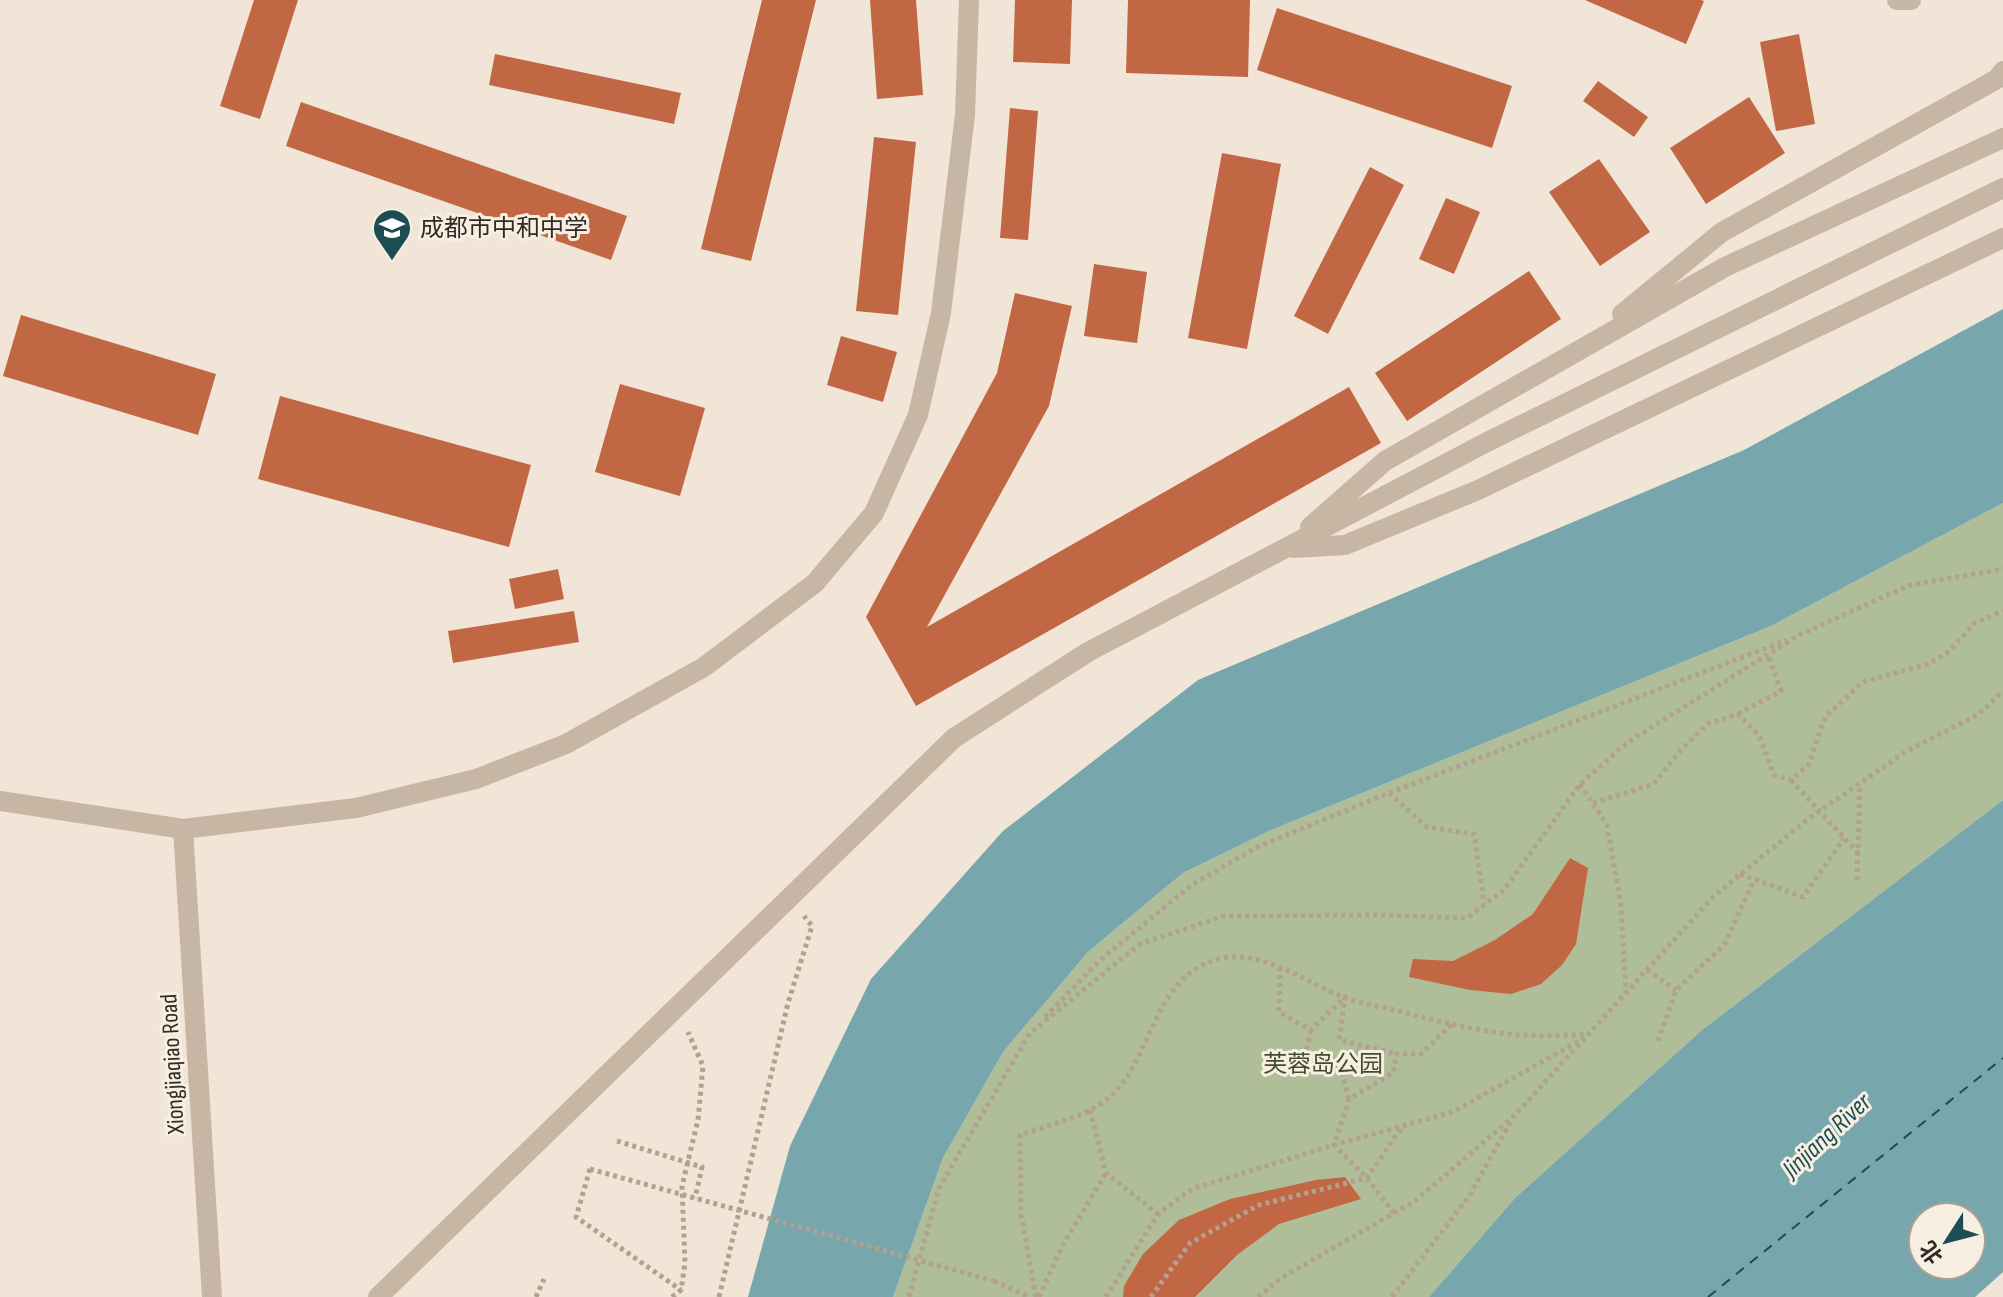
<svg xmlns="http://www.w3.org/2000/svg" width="2003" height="1297" viewBox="0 0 2003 1297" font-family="'Sofia Sans Condensed','Noto Sans SC',sans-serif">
  <rect width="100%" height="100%" fill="#f0e5d7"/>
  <path fill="#afbe98" d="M2003,503V800L1702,1030L1515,1198L1429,1297H893L943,1158L1003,1052L1088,952L1183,873L1269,831L1771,626Z"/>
  <path fill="#77a7ac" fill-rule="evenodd" d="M2003,309V503L1771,626L1269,831L1183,873L1088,952L1003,1052L943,1158L893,1297H748L790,1146L871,979L1003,831L1198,680L1744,450Z
    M2003,800V1272L1975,1297H1429L1515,1198L1702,1030ZM1971,1217V1265H1923V1217Z"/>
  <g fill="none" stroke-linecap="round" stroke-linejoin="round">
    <path stroke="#1d4c52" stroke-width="2" stroke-dasharray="10 8" stroke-linecap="butt" d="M1708,1297L2003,1058"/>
  </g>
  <path fill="#c26743" d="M254,0H298L260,119L220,106Z
    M762,0H816L751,261L701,249Z
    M870,0H916L923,95L877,99Z
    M1015,0H1072L1070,64L1013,62Z
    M1128,0H1250L1248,77L1126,73Z
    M1585,0H1701L1704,1L1686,44Z
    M1277,8L1512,86L1492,148L1257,70Z
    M1799,34L1815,124L1776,131L1760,42Z
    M495,54L681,93L674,124L489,85Z
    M1598,81L1648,117L1634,137L1583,101Z
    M1749,97L1785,153L1706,204L1670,148Z
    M301,102L627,216L611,260L286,146Z
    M1010,108L1038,111L1028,240L1000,238Z
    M874,137L916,142L898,315L856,311Z
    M1222,153L1281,164L1247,349L1188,338Z
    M1599,159L1650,232L1600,266L1549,192Z
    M1370,167L1404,185L1328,334L1294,316Z
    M1446,198L1480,212L1454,274L1419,259Z
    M1094,264L1147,272L1137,343L1084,336Z
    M1529,271L1561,319L1407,421L1375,373Z
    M1015,293L1072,306L1049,406L927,627L1349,387L1381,443L916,706L866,617L997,373Z
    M21,315L216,374L198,435L3,376Z
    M841,336L897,352L883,402L827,385Z
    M620,384L705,408L680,496L595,472Z
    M280,396L531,465L509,547L258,479Z
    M558,569L564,599L515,609L509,579Z
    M574,611L579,642L453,663L448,631Z
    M1570,858L1588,868L1576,944L1562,965L1541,984L1511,994L1470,990L1409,977L1413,959L1453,961L1495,940L1533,914Z
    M1345,1177L1361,1199L1279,1224L1237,1255L1195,1297H1123L1124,1286L1143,1254L1179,1220L1230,1199L1316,1180Z"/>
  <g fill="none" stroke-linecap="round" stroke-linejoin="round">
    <path stroke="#b3a08e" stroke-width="5" stroke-dasharray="4 4" stroke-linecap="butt" d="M1738,714L1781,691L1768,655
      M1791,780L1858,853
      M1580,784L1607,825L1621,906L1626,993
      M1389,793L1427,827L1474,834L1484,904
      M1593,803L1654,784L1679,752L1707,724L1738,714L1760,737L1774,775L1791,780L1809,764L1825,717L1863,682L1928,664L1947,653L1975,623L2003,611
      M1740,874L1803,897L1844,838
      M1857,880L1860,784
      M1280,967L1279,1012L1311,1030L1345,997L1339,1040L1397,1054
      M1647,970L1676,990
      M1045,1017L1098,962L1190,886L1257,847L1389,793L1787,640
      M1311,1030L1304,1061L1341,1070L1349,1099
      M1658,1041L1676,990L1725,944L1754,880
      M1341,1070L1363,1047
      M1090,1110L1106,1173L1158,1214
      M590,1169L576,1217L681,1290
      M1394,1213L1367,1178L1334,1145L1349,1099L1393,1073L1397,1054H1421L1452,1024
      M994,1281L1029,1297
      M536,1297L544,1279
      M672,1297L681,1290L685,1263L682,1186L698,1120L703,1066L688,1032
      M719,1297L788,1003L812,926L804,916
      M909,1297L939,1188L1030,1033L1140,944L1224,916L1380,915L1467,918L1504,890L1580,784L1628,742L1799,635L1910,585L2003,569
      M1036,1297L1021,1215L1020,1135C1050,1124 1089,1117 1113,1094C1152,1056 1154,981 1212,961C1258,945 1302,981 1343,997C1359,1003 1378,1006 1395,1010C1433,1020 1470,1029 1508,1034C1534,1037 1561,1035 1587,1035
      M1039,1297L1063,1245L1106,1173
      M1106,1297L1158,1214L1192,1189L1334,1145L1453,1112L1584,1038
      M1151,1297L1190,1243L1259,1205L1367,1178L1402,1127
      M1258,1297L1281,1278L1415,1201L1514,1116L1715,895L1808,819L1907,751L1979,714L2003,691
      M1392,1297L1469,1196L1512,1119"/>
    <path stroke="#c7b6a4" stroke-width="20" d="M1897,0H1911
      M1622,314L1722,232L1997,79L2003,71
      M1310,527L1385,461L1725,267L2003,138
      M1294,548L1345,545L1478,490L2003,238
      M0,801L183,829L356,808L476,779L566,744L704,667L815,583L874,513L918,415L941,313L965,115L969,0
      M183,829L212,1297
      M378,1297L954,738L1088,652L1487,442L2003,188"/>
    <path stroke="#b3a08e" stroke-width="5" stroke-dasharray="4 4" stroke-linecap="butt" d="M617,1141L702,1167L695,1198
      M590,1169L994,1281"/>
  </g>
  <defs>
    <symbol id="school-pin" viewBox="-11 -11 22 30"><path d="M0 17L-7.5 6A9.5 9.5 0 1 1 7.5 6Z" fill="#1d4c52" stroke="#f8efe3"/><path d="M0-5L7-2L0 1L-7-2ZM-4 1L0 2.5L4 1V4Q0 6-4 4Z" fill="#fff"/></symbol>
  </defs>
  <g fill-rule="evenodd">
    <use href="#school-pin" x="370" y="206" width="44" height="60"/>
  </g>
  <g text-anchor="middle" stroke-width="6" stroke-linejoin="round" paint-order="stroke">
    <g font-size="24" fill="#332a25" stroke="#f8efe3" text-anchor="start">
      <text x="420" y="236">成都市中和中学</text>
    </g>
    <g font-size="24" fill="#332a25" stroke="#f8efe3">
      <text transform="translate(172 1064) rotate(-93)" y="8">Xiongjiaqiao Road</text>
    </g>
    <g font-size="24" fill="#40502a" stroke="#f8efe3">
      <text x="1323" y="1072">芙蓉岛公园</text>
    </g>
    <g font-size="26" font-style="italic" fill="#1d4c52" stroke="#f8efe3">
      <text transform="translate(1826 1135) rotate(-43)" y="9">Jinjiang River</text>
    </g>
  </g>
  <g transform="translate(1947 1241) rotate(234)"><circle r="38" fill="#f8efe3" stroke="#a9a097" stroke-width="2"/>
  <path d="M0-6L14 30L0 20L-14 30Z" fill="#1d4c52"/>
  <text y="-12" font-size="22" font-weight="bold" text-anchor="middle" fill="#332a25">北</text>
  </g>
</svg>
